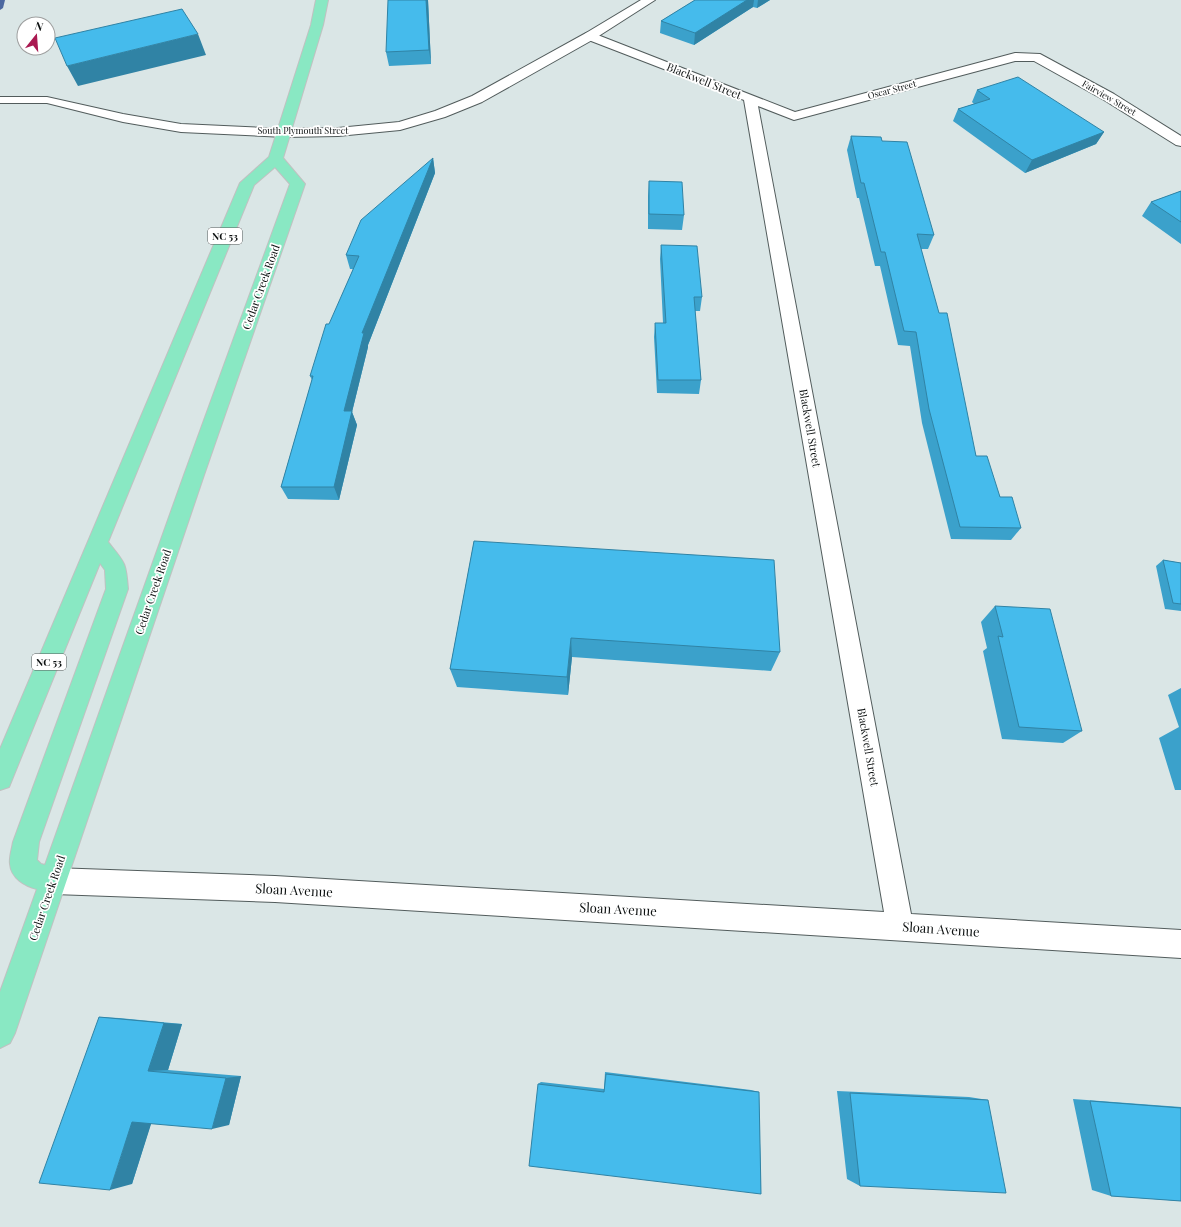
<svg xmlns="http://www.w3.org/2000/svg" width="1181" height="1227" viewBox="0 0 1181 1227" font-family="'Playfair Display',serif">
  <rect width="100%" height="100%" fill="#dae6e6"/>
  <g fill="none" stroke-linecap="round" stroke-linejoin="round">
    <path fill="#4c68a0" fill-rule="evenodd" d="M0,0H5L3,8L0,10Z"/>
    <defs>
      <path id="lane" d="M0,97H47L123,114L181,124L285,129L289,130L291,133L289,136L285,137L181,132L123,122L47,103H0Z"/>
      <path id="street" d="M590,32L795,112L1015,53L1040,54L1114,94L1181,136V146L1176,145L1104,100L1034,61H1015L794,120L758,106L911,914L1181,930V958L275,902L54,894L45,890L41,881L45,872L54,868L275,876L884,912L744,100L586,39L584,36L586,33Z"/>
      <path id="secondary" d="M641,0H655L594,39L482,102L445,117L400,130L338,136L285,137L280,136L278,133L280,130L285,129L338,128L399,122L435,111L472,96L586,33Z"/>
      <path id="primary" d="M316,0H328L323,25L283,158L305,184L204,475L15,1033L10,1043L0,1048V992L37,889C25,886 11,878 10,864C9,857 12,849 13,842L106,589L105,570L100,563L9,787L0,790V749L240,183L269,157L311,25ZM275,167L290,184L184,475L45,865L41,864L37,860L39,842L128,589C126,562 125,563 108,542L254,185Z"/>
    </defs>
    <use href="#lane" stroke="#525c5c" stroke-width="2"/>
    <use href="#street" stroke="#525c5c" stroke-width="2"/>
    <use href="#secondary" stroke="#525c5c" stroke-width="2"/>
    <use href="#primary" stroke="#c0c1c1" stroke-width="2"/>
    <use href="#lane" fill="#fff" fill-rule="evenodd"/>
    <use href="#street" fill="#fff" fill-rule="evenodd"/>
    <use href="#secondary" fill="#fff" fill-rule="evenodd"/>
    <use href="#primary" fill="#89e8c3" fill-rule="evenodd"/>
  </g>
  <path fill="#3ba1cb" d="M428,0L431,64L389,66L386,52Z
    M695,0H770L757,8L753,7L694,45L660,33L661,21Z
    M977,90L1104,132L1096,144L1025,173L953,121L958,109L974,104L972,102Z
    M851,136L882,141L934,235L928,249H921L976,456L1000,497L1021,528L1011,540L951,539L922,423L910,346L898,345L880,266H875L859,198H857L847,150Z
    M433,158L435,173L368,345V347L352,412L357,425L339,500L288,499L281,487L312,380L310,376L353,269H350L346,255Z
    M649,181L684,215L682,230L648,229V196Z
    M1181,191V244L1142,216L1151,202Z
    M661,245L702,297L700,311H695L701,380L699,394L657,393L654,337L655,323H663L660,259Z
    M474,541L780,652L771,671L572,657L568,695L457,687L450,669Z
    M1163,560L1181,563V611L1165,609L1156,566Z
    M995,606L1082,731L1063,743L1002,739L983,651L987,648L981,622Z
    M1181,688V790H1175L1159,738L1179,727L1168,695Z
    M99,1017L119,1018L182,1024L168,1070L241,1076L229,1125L151,1123L132,1184Z
    M605,1072L751,1090L759,1092L761,1194L538,1084L541,1082L604,1089Z
    M837,1091L969,1097L988,1100L860,1186L847,1179Z
    M1073,1099L1181,1107V1201L1111,1196L1092,1190Z"/>
  <path fill="#3083a5" d="M426,0H428L431,64L429,50Z
    M747,0H754L753,7L694,45L695,33Z
    M758,0H770L757,8Z
    M198,34L206,55L78,86L67,66Z
    M1104,132L1096,144L1025,173L1032,160Z
    M433,158L435,173L368,345V347L352,412L357,425L339,500L334,487L344,411L362,333Z
    M571,638L572,657L568,695L567,677Z
    M164,1023L182,1024L168,1070L148,1071Z
    M241,1076L229,1125L212,1129L226,1078Z
    M153,1118L132,1184L110,1190L132,1122Z"/>
  <path fill="#45bbec" stroke="#3083a5" d="M388,0H426L429,50L386,52Z
    M695,0H747L695,33L661,21Z
    M182,9L198,34L67,66L55,38Z
    M1018,77L1104,132L1032,160L958,109L990,99L977,90Z
    M851,136L881,137L882,141L907,142L934,235L917,234L939,313H947L976,456H987L1000,497H1012L1021,528L960,527L929,409L916,332L904,331L885,252H881L864,183H861Z
    M433,158L362,333H364L344,411H352L334,487H281L313,376H310L326,324H329L359,256L346,255L361,220Z
    M649,181L682,182L684,215L649,214Z
    M1181,191V222L1151,202Z
    M661,245L697,246L702,297H694L701,380H658L655,323H666Z
    M474,541L774,560L780,652L571,638L567,677L450,669Z
    M1163,560L1181,563V604L1173,603Z
    M995,606L1050,609L1082,731L1019,727L998,636L1003,637Z
    M99,1017L164,1023L148,1071L226,1078L212,1129L132,1122L110,1190L39,1183Z
    M606,1074L759,1092L761,1194L529,1166L538,1084L604,1092Z
    M850,1093L988,1100L1006,1193L860,1186Z
    M1090,1101L1181,1108V1201L1111,1196Z"/>
  <g text-anchor="middle" stroke-width="3.5" stroke-linejoin="round" paint-order="stroke">
    <g font-size="9" fill="#0c1010" stroke="#fff">
      <text transform="translate(892 90) rotate(-15)" y="3">Oscar Street</text>
      <text transform="translate(1109 98) rotate(30)" y="3">Fairview Street</text>
      <text x="303" y="134">South Plymouth Street</text>
    </g>
    <g fill="#fff" stroke="#555858" stroke-width="1">
      <rect x="208" y="228" width="34" height="16" rx="3"/>
      <rect x="32" y="654" width="34" height="16" rx="3"/>
    </g>
    <g font-size="10" font-weight="bold" fill="#0c1010">
      <text x="225" y="240">NC 53</text>
      <text x="49" y="666">NC 53</text>
    </g>
    <g font-size="11" fill="#0c1010" stroke="#fff">
      <text transform="translate(704 81) rotate(22)" y="4">Blackwell Street</text>
      <text transform="translate(261 287) rotate(-70)" y="4">Cedar Creek Road</text>
      <text transform="translate(810 428) rotate(80)" y="4">Blackwell Street</text>
      <text transform="translate(153 592) rotate(-71)" y="4">Cedar Creek Road</text>
      <text transform="translate(868 747) rotate(80)" y="4">Blackwell Street</text>
      <text transform="translate(47 898) rotate(-71)" y="4">Cedar Creek Road</text>
    </g>
    <g font-size="13" fill="#0c1010" stroke="#fff">
      <text transform="translate(294 890) rotate(3)" y="5">Sloan Avenue</text>
      <text transform="translate(618 909) rotate(3)" y="5">Sloan Avenue</text>
      <text transform="translate(941 929) rotate(4)" y="5">Sloan Avenue</text>
    </g>
  </g>
  <g transform="translate(36 36) rotate(17)"><circle r="19" fill="#ffffff" stroke="#9e9f9f"/>
  <path d="M0-3L7 15L0 10L-7 15Z" fill="#aa1951"/>
  <text y="-6" font-size="11" font-weight="bold" text-anchor="middle" fill="#0c1010">N</text>
  </g>
</svg>
